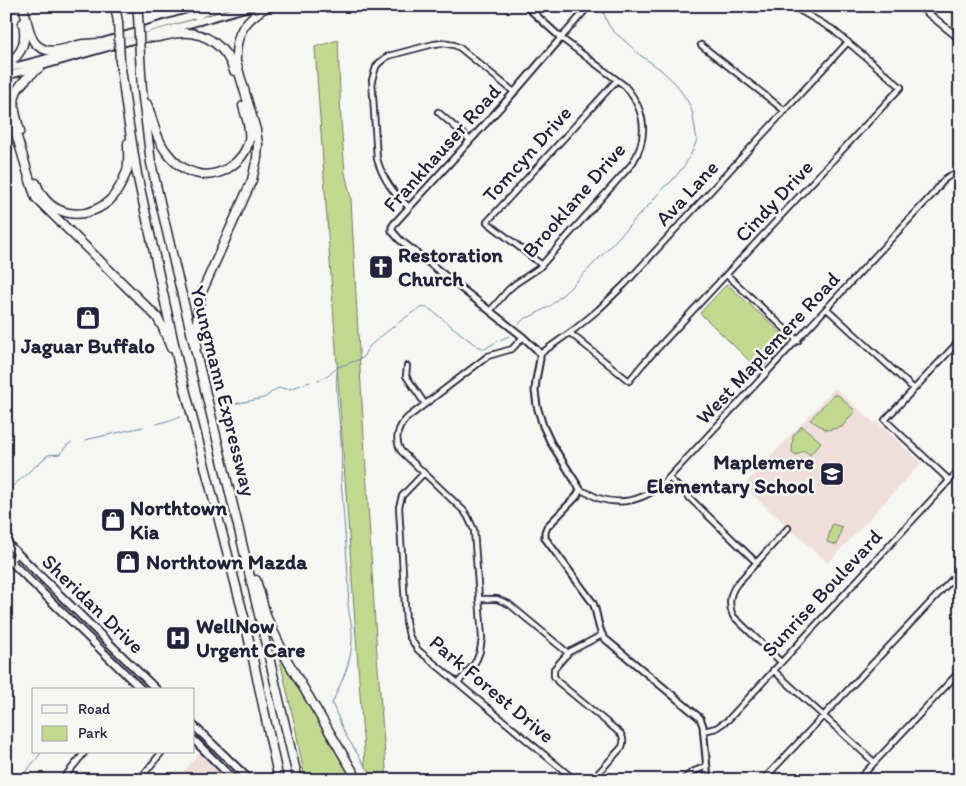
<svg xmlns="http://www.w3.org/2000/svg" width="966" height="786" viewBox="0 0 966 786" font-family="Itim,sans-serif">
  <rect width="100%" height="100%" fill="#f6f6f2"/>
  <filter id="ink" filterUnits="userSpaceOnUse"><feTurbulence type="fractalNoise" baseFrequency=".02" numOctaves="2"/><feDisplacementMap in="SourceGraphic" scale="10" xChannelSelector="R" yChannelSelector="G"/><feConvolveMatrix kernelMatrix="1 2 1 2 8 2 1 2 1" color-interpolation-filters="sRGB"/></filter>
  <g filter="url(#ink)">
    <path fill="#efded9" d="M835,388L874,423L877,422L921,463L828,563L743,486Z
      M199,753L226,780H177Z"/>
    <path fill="#c2da90" stroke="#727e66" d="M338,40L341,122L345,173L351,199L359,352L377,656L387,780H377L365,766L315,47Z
      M727,284L789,340L760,371L700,313Z
      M833,395H838L855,411L842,427L827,430L810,420Z
      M802,426L821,442L810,455L805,451H803L801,453L796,455L792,452L793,436Z
      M832,524L842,527L837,545L827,542Z
      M277,648L356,780H305L295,726Z"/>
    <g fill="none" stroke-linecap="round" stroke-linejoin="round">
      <path stroke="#6387a6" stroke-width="1" d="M519,324L525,318L530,317L550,306L570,288L605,252L640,214L648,206L664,187L671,182L685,165L693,150L697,140L692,111L688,102L676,84L660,69L640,55L626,42L613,31L608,24L602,9
        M338,367C335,379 337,394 338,407C340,430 343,454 341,478L349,588C349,593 348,599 348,604C349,616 353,627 352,639C352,662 341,683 332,703L345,734L365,766
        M318,380L328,376L338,367L363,358C365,354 366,350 369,347C373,342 414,310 420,308C425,307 427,308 431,310L474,344L482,348L485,349L496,342L509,336
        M224,406L264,398L276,389L280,388L289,389L310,382
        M157,424L180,417
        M85,440L143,427
        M6,492L48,455L60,454L67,445L71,443
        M19,780L41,753"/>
      <defs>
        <path id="minor" d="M701,45L785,111
          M438,112L470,140
          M409,207C393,194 383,179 377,159L372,80L376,67L379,63L388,56L434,44L443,43L454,45L460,48L514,92
          M542,265L487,222L617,80
          M727,275L798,341
          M827,309L914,389
          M490,311L508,290L515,284L539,268L632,164C649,137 646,111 625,86L561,38L589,6
          M570,333L629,381L642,365L901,87L832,29L792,6
          M540,354L575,329L598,310L625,284L848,42
          M407,366L406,376L425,404
          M424,473L402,496L399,507L406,622L409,636L418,650L575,780
          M669,478L757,563
          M949,480L885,420L960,340
          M580,490C586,492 592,495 598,498C622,506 644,499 662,485L932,195C942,184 943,175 960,173
          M6,565L18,553
          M479,599H497L509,604L568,653
          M781,662L733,616C728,604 729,594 737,584L788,528
          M773,670L874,762
          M458,683L474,664L477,659L480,651L482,638L474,530L468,517L464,511L401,451C394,439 398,427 407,418L488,356L512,349L523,337
          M704,731L716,728L728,720L960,469
          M62,780L85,752
          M139,780L162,752
          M592,780L622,747C624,742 624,739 621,734L558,682L554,676V669L569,652L602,635
          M683,780L692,772L707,766
          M763,780L960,571
          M858,780L960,671"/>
        <path id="tertiary" d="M526,6L561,38L518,88L394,224L392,227V231L400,240L523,337L537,350L540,354V359L536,380L535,391L537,406L543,426L551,443L580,489L577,496L547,527L545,532V538L593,603C598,614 597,628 604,638L700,718L703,726L708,780"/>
        <path id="secondary" d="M919,6L960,39"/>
        <path id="primary" d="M6,69L41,60L226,6
          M6,76L252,6
          M6,542L157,690
          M6,557L142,690
          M194,726L250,780
          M194,740L234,780"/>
        <path id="motorway" d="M23,6C26,16 29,36 35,43C48,58 68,47 83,44C89,44 94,43 99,43
          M115,6L118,22
          M137,6L138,15
          M197,15L213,6
          M142,38C147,37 153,38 158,37C166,36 173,33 181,33C206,31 227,48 234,71
          M140,56L142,90L151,163L174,262L238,526L298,780
          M120,61L128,119L137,174L178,362L244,617L279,780
          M6,66C22,54 27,43 23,23
          M147,104C153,119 155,137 165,150C172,160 183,170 195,173C218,180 244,163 249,140C251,129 246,117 243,106
          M6,114L10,119L14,127L32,187L36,198L157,317L163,328L171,348
          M20,131C10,97 11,90 40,67
          M36,183C48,216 83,223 109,201C117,194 123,181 127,171C129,163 128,152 128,143
          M197,346C196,328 197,311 201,294L252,180L257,158L258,144L256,130L236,62C235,33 244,20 268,6
          M256,580L267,618L287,660L358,780"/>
      </defs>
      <use href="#minor" stroke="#22223b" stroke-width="8"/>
      <use href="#tertiary" stroke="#22223b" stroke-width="9"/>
      <use href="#secondary" stroke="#22223b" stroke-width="9"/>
      <use href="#primary" stroke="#22223b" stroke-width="10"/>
      <use href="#motorway" stroke="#22223b" stroke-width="11"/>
      <use href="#minor" stroke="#f6f6f2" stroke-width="4.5"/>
      <use href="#tertiary" stroke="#f6f6f2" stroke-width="5"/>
      <use href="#secondary" stroke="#f6f6f2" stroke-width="5.5"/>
      <use href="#primary" stroke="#f6f6f2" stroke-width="6"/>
      <use href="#motorway" stroke="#f6f6f2" stroke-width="8"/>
      <defs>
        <path id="motorway-bridge" d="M138,15L140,56
          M118,22L120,61"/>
      </defs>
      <use href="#motorway-bridge" stroke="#22223b" stroke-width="11" stroke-linecap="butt"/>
      <use href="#motorway-bridge" stroke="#f6f6f2" stroke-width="8"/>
    </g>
  </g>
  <defs>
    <symbol id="church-square" viewBox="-11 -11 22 22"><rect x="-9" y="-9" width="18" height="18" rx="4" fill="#22223b" stroke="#f6f6f2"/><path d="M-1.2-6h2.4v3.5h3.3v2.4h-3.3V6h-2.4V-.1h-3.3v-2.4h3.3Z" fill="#fff"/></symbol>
    <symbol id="shop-square" viewBox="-11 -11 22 22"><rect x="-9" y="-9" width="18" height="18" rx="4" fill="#22223b" stroke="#f6f6f2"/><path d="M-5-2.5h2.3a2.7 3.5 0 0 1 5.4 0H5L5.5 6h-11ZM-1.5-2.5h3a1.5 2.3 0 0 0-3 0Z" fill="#fff"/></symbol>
    <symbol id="school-square" viewBox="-11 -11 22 22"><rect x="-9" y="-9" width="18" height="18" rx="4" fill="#22223b" stroke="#f6f6f2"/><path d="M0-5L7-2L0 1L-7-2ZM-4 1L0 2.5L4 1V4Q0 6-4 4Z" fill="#fff"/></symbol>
    <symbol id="hospital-square" viewBox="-11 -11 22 22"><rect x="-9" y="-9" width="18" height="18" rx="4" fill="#22223b" stroke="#f6f6f2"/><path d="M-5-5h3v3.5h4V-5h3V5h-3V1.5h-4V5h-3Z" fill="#fff"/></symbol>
  </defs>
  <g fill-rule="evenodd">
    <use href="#church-square" x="367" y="253" width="28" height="28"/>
    <use href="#shop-square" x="74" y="304" width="28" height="28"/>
    <use href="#school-square" x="818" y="460" width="28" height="28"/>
    <use href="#shop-square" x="99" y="506" width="28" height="28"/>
    <use href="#shop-square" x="114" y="548" width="28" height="28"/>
    <use href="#hospital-square" x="164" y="624" width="28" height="28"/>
  </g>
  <g text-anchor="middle" stroke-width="5" stroke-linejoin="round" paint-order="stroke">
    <g font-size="21" fill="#22223b" stroke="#f6f6f2">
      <text transform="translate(442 148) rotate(-48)" y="7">Frankhauser Road</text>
      <text transform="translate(527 154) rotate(-48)" y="7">Tomcyn Drive</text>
      <text transform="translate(687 193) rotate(-47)" y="7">Ava Lane</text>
      <text transform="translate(574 200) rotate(-49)" y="7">Brooklane Drive</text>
      <text transform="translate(774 201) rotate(-47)" y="7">Cindy Drive</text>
      <text transform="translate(768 348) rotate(-47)" y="7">West Maplemere Road</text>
      <text transform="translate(223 391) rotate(76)" y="7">Youngmann Expressway</text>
      <text transform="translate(822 593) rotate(-47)" y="7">Sunrise Boulevard</text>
      <text transform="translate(93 604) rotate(44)" y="7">Sheridan Drive</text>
      <text transform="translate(492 689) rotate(40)" y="7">Park Forest Drive</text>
    </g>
    <g font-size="21" font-weight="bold" fill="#22223b" stroke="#f6f6f2" text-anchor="start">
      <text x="398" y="262">Restoration<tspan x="398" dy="24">Church</tspan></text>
      <text x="88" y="353" text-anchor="middle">Jaguar Buffalo</text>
      <text x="814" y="469" text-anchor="end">Maplemere<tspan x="814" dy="24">Elementary School</tspan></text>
      <text x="130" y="515">Northtown<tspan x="130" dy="24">Kia</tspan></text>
      <text x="146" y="569">Northtown Mazda</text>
      <text x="196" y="633">WellNow<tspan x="196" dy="24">Urgent Care</tspan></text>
    </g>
  </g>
  <rect width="966" height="786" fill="none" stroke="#f6f6f2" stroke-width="25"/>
  <rect x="12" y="12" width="941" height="761" fill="none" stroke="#22223b" stroke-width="2" filter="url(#ink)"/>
  <rect x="32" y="688" width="162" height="65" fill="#f6f6f2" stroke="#a1a1a9"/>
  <rect x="42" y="705" width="25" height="8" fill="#f6f6f2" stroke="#a1a1a9"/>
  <text x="78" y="714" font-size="15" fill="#22223b">Road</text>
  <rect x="42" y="726" width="25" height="15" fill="#c2da90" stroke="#a1a1a9"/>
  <text x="78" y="738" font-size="15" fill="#22223b">Park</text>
</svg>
